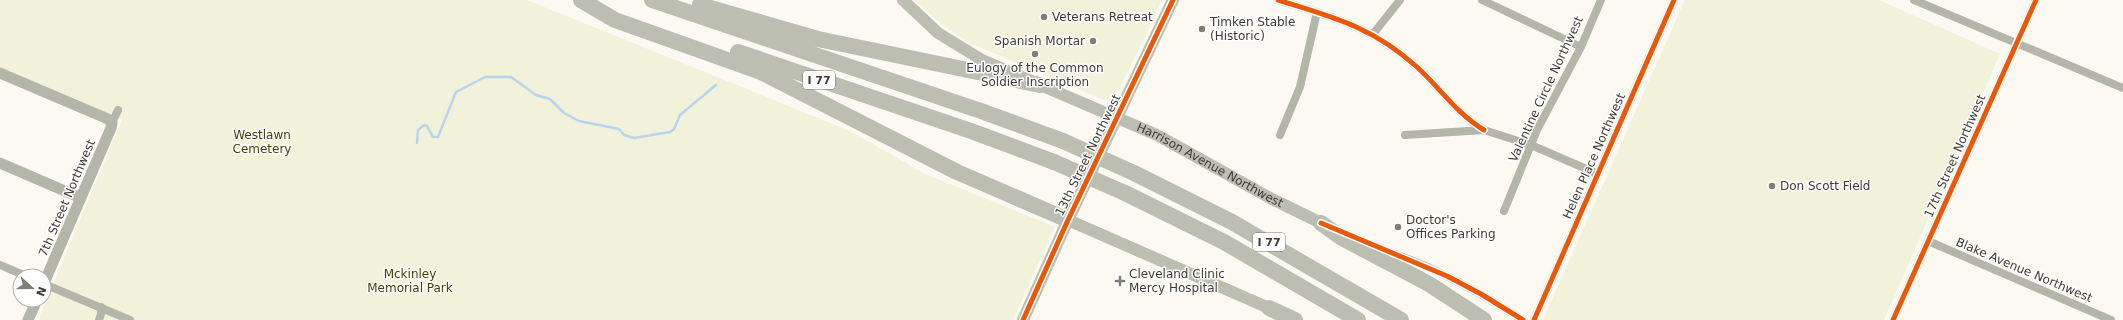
<svg xmlns="http://www.w3.org/2000/svg" width="2123" height="320" viewBox="0 0 2123 320" font-family="'DejaVu Sans',sans-serif">
  <rect width="100%" height="100%" fill="#fcf9f2"/>
  <path fill="#f1f2d9" d="M0,0H527L850,131L923,173L1055,227L1013,320H38L122,120L0,67Z
    M914,0H1162L1118,93L1114,92L1110,98L1104,100L970,43L945,27Z
    M1685,0H1879L2000,54L1884,320H1543Z"/>
  <g fill="none" stroke-linecap="round" stroke-linejoin="round">
    <path stroke="#bbd4ee" stroke-width="2.5" d="M417,143L418,130L424,125L427,126L433,137H438L456,92L485,77H511L536,95L550,99L564,113L579,121L619,129L624,135L634,138L670,132L674,129L680,115L716,85"/>
    <path stroke="#b3b6a9" stroke-width="8" d="M1278,0C1333,17 1373,27 1417,67C1440,88 1457,114 1484,130
      M1482,0L1581,47
      M1914,0L2123,88
      M1373,34L1400,0
      M112,123L118,110
      M1280,135L1300,87L1317,12
      M1405,135L1484,130L1531,145L1598,174
      M1504,211L1537,130L1581,47L1601,0
      M1928,241L2111,320
      M1372,246C1387,252 1403,256 1418,263C1455,278 1490,299 1523,320
      M0,265L26,276
      M44,284L130,320
      M99,320L101,314V307
      M1534,320L1674,0
      M1893,320L2036,0"/>
    <path stroke="#b3b6a9" stroke-width="11" d="M0,73L108,119L112,123L111,128L44,283
      M0,163L81,198
      M28,320L37,300"/>
    <g stroke="#bcbeb2" stroke-width="12">
      <path id="s1" d="M903,0L938,33L982,60L1157,135L1272,199L1321,223"/>
      <path d="M1068,220L1269,308"/>
      <path d="M1023,320L1068,220L1173,0"/>
    </g>
    <path stroke="#bcbeb2" stroke-width="16" d="M581,0L615,20L761,72L957,172L1068,220
      M652,0L981,111L1063,141
      M700,5L818,39L1040,85
      M738,52L971,131L1054,162
      M1134,173L1232,222L1401,320
      M1125,193L1224,242L1358,320
      M1321,223L1342,238L1429,284L1484,320
      M1269,308L1295,320"/>
    <path stroke="#bcbeb2" stroke-width="16" d="M1063,141L1134,173
      M1054,162L1125,193"/>
    <defs>
      <path id="cycleway" d="M1278,0C1333,17 1373,27 1417,67C1440,88 1457,114 1484,130
        M1321,223L1447,276L1481,294L1523,320
        M1023,320L1068,220L1173,0
        M1534,320L1674,0
        M1893,320L2036,0"/>
    </defs>
    <use href="#cycleway" stroke="#fff" stroke-width="8"/>
    <use href="#cycleway" stroke="#e8590c" stroke-width="5"/>
  </g>
  <g fill="#807e76" stroke="#fff" stroke-width="1.5">
    <circle cx="1044" cy="17" r="4"/>
    <circle cx="1202" cy="29" r="4"/>
    <circle cx="1093" cy="41" r="4"/>
    <circle cx="1035" cy="54" r="4"/>
    <circle cx="1772" cy="186" r="4"/>
    <circle cx="1398" cy="227" r="4"/>
    <path d="M1118 275h4v4h4v4h-4v4h-4v-4h-4v-4h4z"/>
  </g>
  <g text-anchor="middle" stroke-width="3" stroke-linejoin="round" paint-order="stroke">
    <g fill="#fff" stroke="#787671" stroke-width="1">
      <rect x="803" y="71" width="32" height="18" rx="3"/>
      <rect x="1253" y="233" width="32" height="18" rx="3"/>
    </g>
    <g font-size="11" font-weight="bold" fill="#3e3b34">
      <text x="819" y="84">I 77</text>
      <text x="1269" y="246">I 77</text>
    </g>
    <g font-size="12" fill="#3e3b34" stroke="#fff" text-anchor="start">
      <text x="1052" y="21">Veterans Retreat</text>
      <text x="1210" y="26">Timken Stable<tspan x="1210" dy="14">(Historic)</tspan></text>
      <text x="1085" y="45" text-anchor="end">Spanish Mortar</text>
      <text x="1035" y="72" text-anchor="middle">Eulogy of the Common<tspan x="1035" dy="14">Soldier Inscription</tspan></text>
      <text x="1780" y="190">Don Scott Field</text>
      <text x="1406" y="224">Doctor's<tspan x="1406" dy="14">Offices Parking</tspan></text>
      <text x="1129" y="278">Cleveland Clinic<tspan x="1129" dy="14">Mercy Hospital</tspan></text>
    </g>
    <g font-size="12" fill="#3e3b34" stroke="#fff">
      <text transform="translate(1546 89) rotate(-65)" y="4">Valentine Circle Northwest</text>
      <text transform="translate(1088 155) rotate(-64)" y="4">13th Street Northwest</text>
      <text transform="translate(1594 156) rotate(-66)" y="4">Helen Place Northwest</text>
      <text transform="translate(1955 156) rotate(-66)" y="4">17th Street Northwest</text>
      <text dy="4" stroke="none"><textPath href="#s1" startOffset="351">Harrison Avenue Northwest</textPath></text>
      <text transform="translate(67 198) rotate(-67)" y="4">7th Street Northwest</text>
      <text transform="translate(2024 270) rotate(23)" y="4">Blake Avenue Northwest</text>
    </g>
    <g font-size="12" fill="#3e4201" stroke="#fff">
      <text x="262" y="139">Westlawn<tspan x="262" dy="14">Cemetery</tspan></text>
      <text x="410" y="278">Mckinley<tspan x="410" dy="14">Memorial Park</tspan></text>
    </g>
  </g>
  <g transform="translate(32 288) rotate(111)"><circle r="19" fill="#ffffff" stroke="#b2b1ae"/>
  <path d="M0-3L7 15L0 10L-7 15Z" fill="#807e76"/>
  <text y="-6" font-size="11" font-weight="bold" text-anchor="middle" fill="#3e3b34">N</text>
  </g>
</svg>
